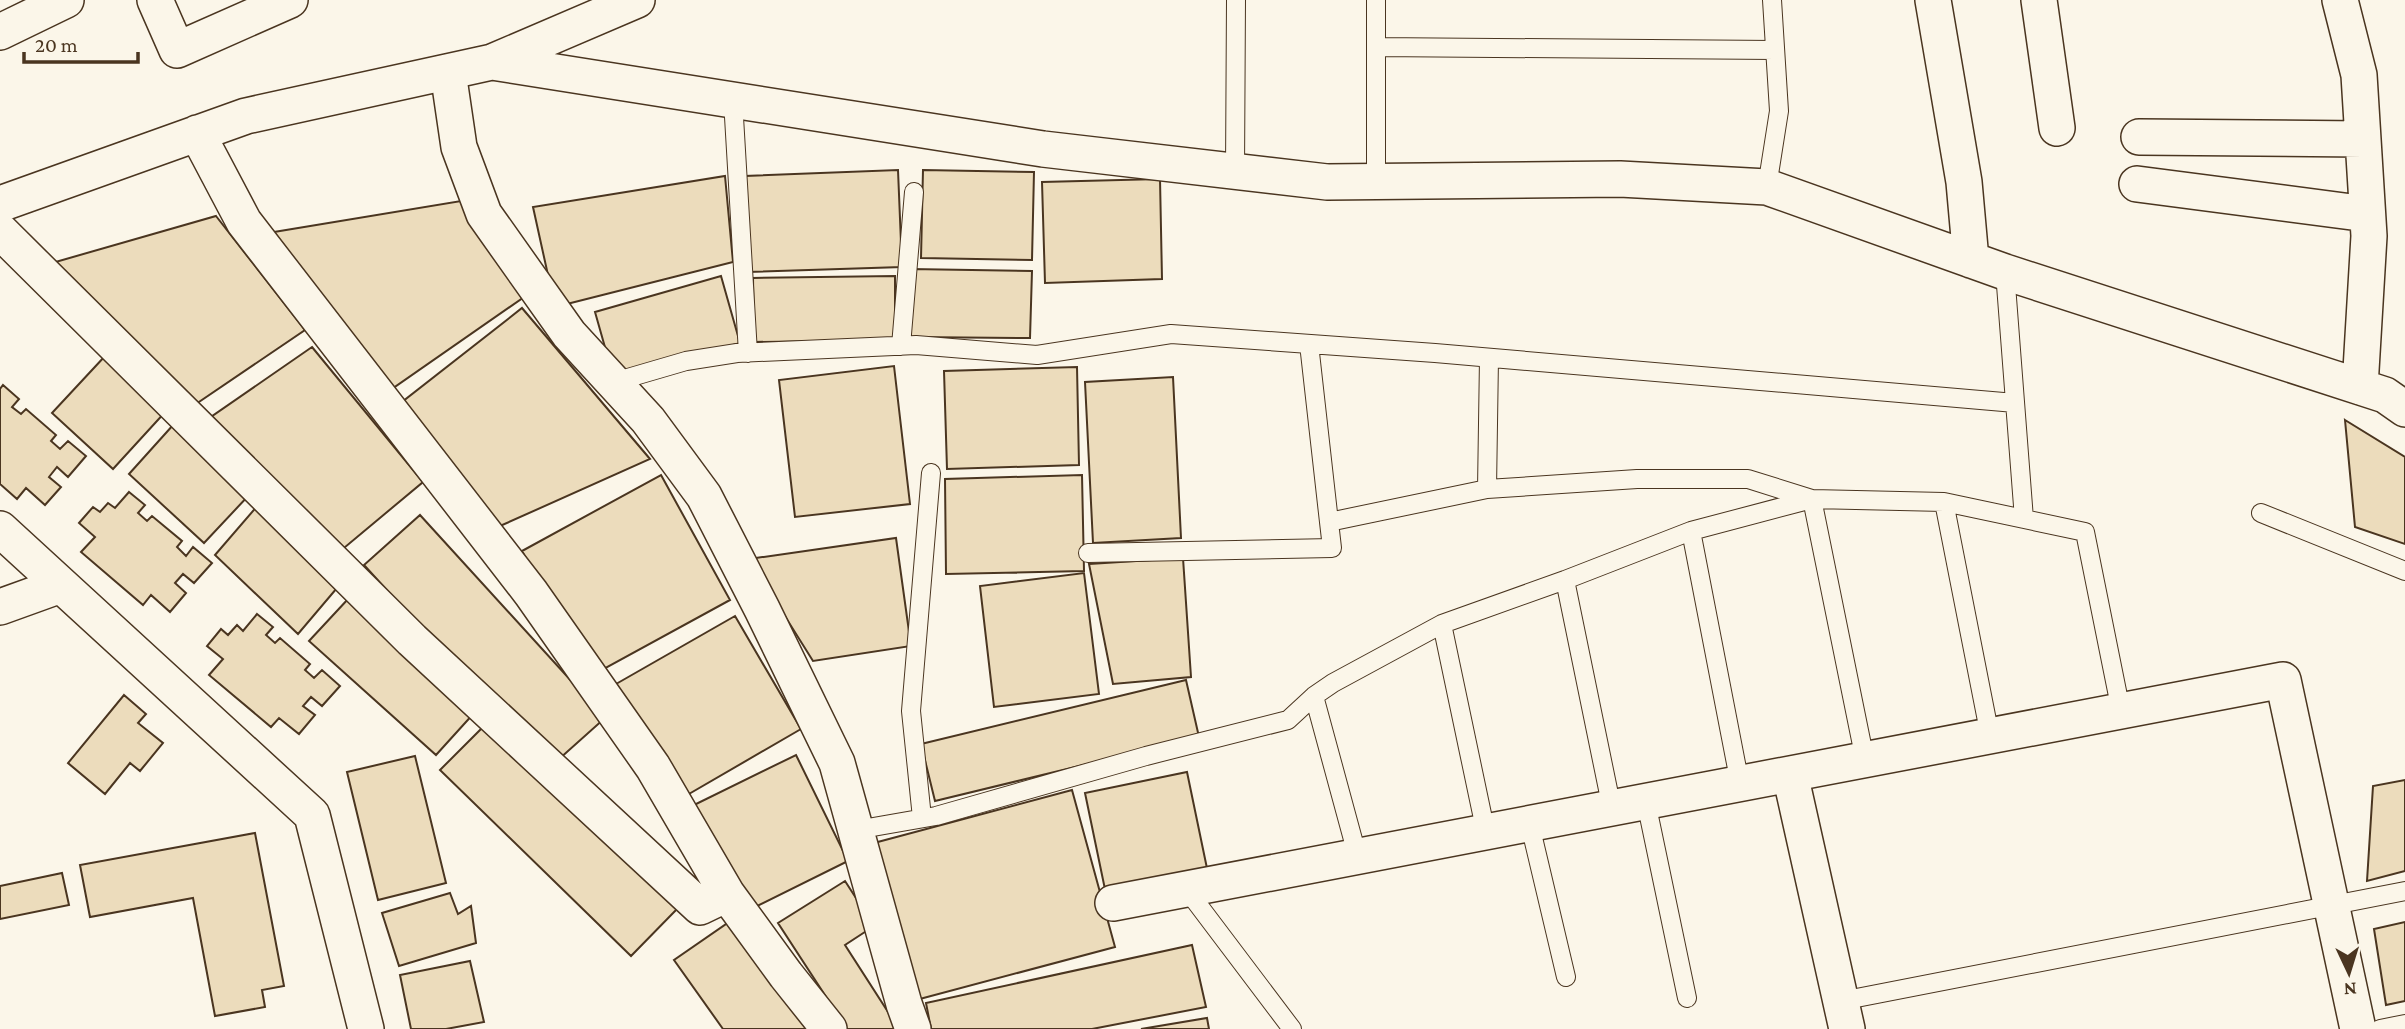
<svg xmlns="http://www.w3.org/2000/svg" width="2405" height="1029" viewBox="0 0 2405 1029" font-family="'Crimson Pro',serif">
  <rect width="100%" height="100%" fill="#fbf6e9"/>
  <path fill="#ecdcbc" stroke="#4a3520" stroke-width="2" d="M898,170L902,267L748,272L745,176Z
    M923,170L1034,172L1032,260L921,258Z
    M725,176L733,262L555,307L533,207Z
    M1160,179L1162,279L1045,283L1042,182Z
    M461,201L527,295L386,393L274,232Z
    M216,216L305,330L193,406L52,263Z
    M910,269L1032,271L1030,338L910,337Z
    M721,276L740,343L614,379L595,312Z
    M895,276V340L754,342L753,278Z
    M522,308L650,459L500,526L402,402Z
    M312,347L423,482L338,553L208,419Z
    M106,355L167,410L113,469L52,413Z
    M894,366L910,504L795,517L779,380Z
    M1077,367L1079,465L947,469L944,371Z
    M1173,377L1181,538L1093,543L1085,382Z
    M3,385L19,399L12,407L21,414L26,409L56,435L51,441L60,449L68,441L86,456L68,477L57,467L49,477L61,487L45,505L26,488L17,499L0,484V389Z
    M2345,420L2405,457V544L2355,527Z
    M174,424L250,494L204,543L129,474Z
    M661,475L730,600L591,676L522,551Z
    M1082,475L1084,571L946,574L945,479Z
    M129,492L145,505L138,513L147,521L152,516L182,541L177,547L186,556L193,547L212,563L194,583L183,574L175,583L186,593L170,612L151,595L143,605L81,552L95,537L79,523L93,507L100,512L108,503L115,508Z
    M259,504L337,588L298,634L215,555Z
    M420,515L605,718L549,768L364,565Z
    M896,538L911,646L813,661L749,559Z
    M1183,558L1191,677L1113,684L1089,564Z
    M1084,573L1099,694L994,707L980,586Z
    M349,598L475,712L436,755L309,641Z
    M257,614L273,627L266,635L275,643L280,638L310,664L305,670L314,678L322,670L340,686L322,706L311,697L303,706L315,715L299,734L279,718L271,727L209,675L223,659L207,646L221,629L228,635L237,625L243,631Z
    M735,616L801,729L682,798L616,684Z
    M1186,680L1199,737L935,801L921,744Z
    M124,695L146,714L138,723L163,743L140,771L130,763L105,794L68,763Z
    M487,723L678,908L631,956L440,770Z
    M796,755L848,861L747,911L694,805Z
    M415,756L446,883L378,900L347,772Z
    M1187,772L1209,878L1107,899L1085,793Z
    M2405,780V871L2367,881L2373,786Z
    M1072,790L1115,947L916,1000L874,843Z
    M255,833L284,986L262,990L265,1007L215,1016L193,898L90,917L80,865Z
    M62,873L69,905L0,919V886Z
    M845,881L874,926L845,945L899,1029H847L778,923Z
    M450,893L458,914L471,906L476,943L399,966L382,913Z
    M732,920L810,1029H723L674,960Z
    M2405,922V1001L2386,1005L2374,929Z
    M1192,945L1206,1007L1092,1029H931L926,1003Z
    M470,961L484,1022L446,1029H411L400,975Z
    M1207,1018L1209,1029H1141Z"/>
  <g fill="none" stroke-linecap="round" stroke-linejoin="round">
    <defs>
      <path id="service" d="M1376,47L1775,50
        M733,100L748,353
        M1235,171L1236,0
        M1376,181V0
        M1767,187L1779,111L1772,0
        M2005,272L2024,519
        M1309,344L1329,522L1487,489
        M901,346L914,192
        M1489,358L1487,489L1637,479H1748L1812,499L1865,760
        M614,382L686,361L737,353L916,345L1037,355L1171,334L1435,353L2015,403
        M1944,502L1990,736
        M2261,513L2405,571
        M1691,531L1740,784
        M1088,553L1332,548L1329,522
        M1565,580L1612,809
        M1442,624L1486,833
        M1314,696L1358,858
        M1646,802L1687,998
        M922,818L911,711L931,473
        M1530,825L1566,977
        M856,830L936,816L1146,756L1288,720L1314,696L1333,683L1442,624L1565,580L1691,531L1812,499L1944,502L2085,532L2121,711
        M1187,890L1292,1029
        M1841,1001L2405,891
        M2380,1029L2405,1024"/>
      <path id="minor" d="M155,0L177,50L290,0
        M1933,0L1964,182L1971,260
        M2039,0L2057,128
        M2340,0L2359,75L2369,236L2360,387
        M0,32L66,0
        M492,62L637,0
        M448,72L459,147L484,214L569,334L648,420L704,496L762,609L837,763L904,1004L913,1029
        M197,133L244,222L531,593L653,767L727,894L786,975L829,1029
        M2139,137L2363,139
        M2137,184L2367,214
        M0,204L246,116L492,62L1043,149L1327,182L1620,179L1767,187L2005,272L2385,395L2405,409
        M0,231L412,640L700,907L727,894
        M0,529L312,815L366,1029
        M0,607L61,585
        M1790,774L1847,1029
        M1113,903L2283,680L2358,1029"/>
    </defs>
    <use href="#service" stroke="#4a3520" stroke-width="20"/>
    <use href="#minor" stroke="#4a3520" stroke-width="38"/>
    <use href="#service" stroke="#fbf6e9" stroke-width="18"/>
    <use href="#minor" stroke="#fbf6e9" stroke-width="35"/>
  </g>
  <g transform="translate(2349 973) rotate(176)" stroke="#fbf6e9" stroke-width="5" paint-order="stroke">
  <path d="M0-5L12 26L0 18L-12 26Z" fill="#4a3520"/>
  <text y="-10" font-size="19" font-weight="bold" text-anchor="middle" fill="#4a3520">N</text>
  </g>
  <path d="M24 52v10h114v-10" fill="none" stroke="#4a3520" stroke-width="3.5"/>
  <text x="35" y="52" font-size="21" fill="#4a3520" stroke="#fbf6e9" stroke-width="5" paint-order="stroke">20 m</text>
</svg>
